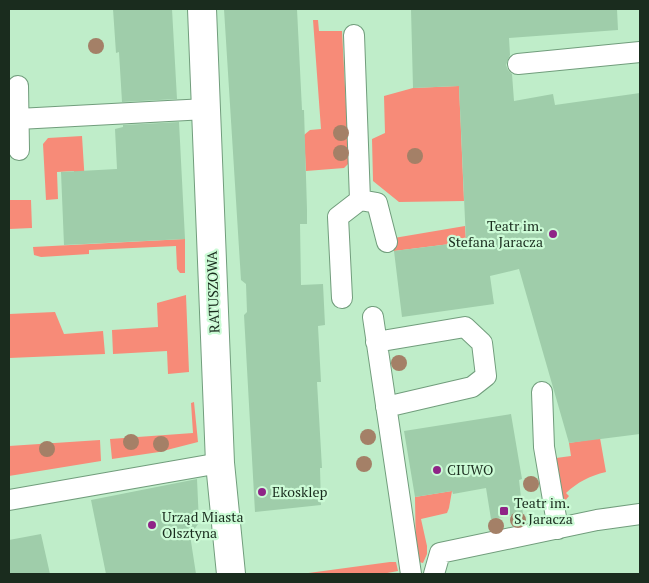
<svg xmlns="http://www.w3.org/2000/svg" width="649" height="583" viewBox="0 0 649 583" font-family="'PT Serif',serif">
  <rect width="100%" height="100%" fill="#bfedc9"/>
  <path fill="#f78b78" d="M313,20H318L319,31H342L349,163L344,168L306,171L304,135L310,130L321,129Z
    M459,86L464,201L399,202L373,181L372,139L385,133L384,96L413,88Z
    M82,136L85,184H75L74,171L57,172L58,199L46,200L43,144L48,138Z
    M9,200H31L32,228L9,229Z
    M465,226L466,242L394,251V238Z
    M185,239V273H180L177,269L176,246L89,250V254L41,257L34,255L33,247Z
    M186,295L189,372L168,374L167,351L113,354L112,330L158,327L157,303Z
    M55,312L64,334L103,331L105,354L9,358V314Z
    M194,402L198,442L159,452L112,459L110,439L193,433L191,403Z
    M600,438L606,472C589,476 578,482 566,493L569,496L564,502L556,458L571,456L569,443Z
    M100,440L101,461L9,476V446Z
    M452,491L449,508L447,513L421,519L427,546V554L423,563L419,562L416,557L415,497Z
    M390,562H396L398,571L382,574H301Z"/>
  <path fill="#9fcdaa" d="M113,9H172L177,99L122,102L119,52L116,53Z
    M224,9H297L302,110H304L307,210V224H300L301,285L323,284L325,325L318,326L321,382H317L322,468H320L321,505L255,512L244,315L247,312L246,284L241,280Z
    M411,9H617L618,30L509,38L510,55L506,65L508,70L512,74L514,101L553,94L555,105L640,93V434L569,443L519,269L490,276L494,304L402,317L394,251L466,242L459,86L413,88Z
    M179,122L185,239L64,245L61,172L117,169L115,129L123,127V125Z
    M511,414L522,479L519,480L523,514L491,519L486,488L453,494L452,491L415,497L404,431Z
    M197,479L199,523L190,535L196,574H106L91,500Z
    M41,534L50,574H9V540Z"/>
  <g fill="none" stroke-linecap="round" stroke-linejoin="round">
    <defs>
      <path id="lane" d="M518,64L640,52
        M18,86L19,150
        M18,119L206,109
        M360,200L377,203L387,242
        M342,298L338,217L360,200L354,35
        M373,317L411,574
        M376,342L465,327L482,343L486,376L472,387L386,407
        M542,392L544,447L558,529
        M9,500L220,463
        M434,574L440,553L597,520L640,514"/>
      <path id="street" d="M202,9L220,463L231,574"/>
    </defs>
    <use href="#lane" stroke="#719d7c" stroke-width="22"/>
    <use href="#street" stroke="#719d7c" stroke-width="30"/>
    <use href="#lane" stroke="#fff" stroke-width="20"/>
    <use href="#street" stroke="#fff" stroke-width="28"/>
  </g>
  <g fill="#a48067">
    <circle cx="96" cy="46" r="8"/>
    <circle cx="341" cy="133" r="8"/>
    <circle cx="341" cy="153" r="8"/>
    <circle cx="415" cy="156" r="8"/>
    <circle cx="399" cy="363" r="8"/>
    <circle cx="368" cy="437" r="8"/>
    <circle cx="131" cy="442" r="8"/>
    <circle cx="161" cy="444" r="8"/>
    <circle cx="47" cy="449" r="8"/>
    <circle cx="364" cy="464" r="8"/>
    <circle cx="531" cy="484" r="8"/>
    <circle cx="518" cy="520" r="8"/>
    <circle cx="496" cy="526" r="8"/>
  </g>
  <g fill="#8f2487" stroke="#ccfbd6" stroke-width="2">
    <circle cx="553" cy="234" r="5"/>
    <circle cx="437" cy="470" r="5"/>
    <circle cx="262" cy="492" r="5"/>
    <rect x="499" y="506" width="10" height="10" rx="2.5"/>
    <circle cx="152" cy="525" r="5"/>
  </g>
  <g text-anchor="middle" stroke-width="4.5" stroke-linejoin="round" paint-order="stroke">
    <g font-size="14" fill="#1a2c1e" stroke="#ccfbd6" text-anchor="start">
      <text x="543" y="231" text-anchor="end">Teatr im.<tspan x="543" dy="16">Stefana Jaracza</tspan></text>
      <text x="447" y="475">CIUWO</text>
      <text x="272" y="497">Ekosklep</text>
      <text x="514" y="508">Teatr im.<tspan x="514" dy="16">S. Jaracza</tspan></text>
      <text x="162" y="522">Urząd Miasta<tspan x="162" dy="16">Olsztyna</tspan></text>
    </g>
    <g font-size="14" fill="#1a2c1e" stroke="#ccfbd6">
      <text transform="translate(213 292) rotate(-92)" y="5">RATUSZOWA</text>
    </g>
  </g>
  <rect width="649" height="583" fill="none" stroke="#1a2c1e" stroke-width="20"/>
</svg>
